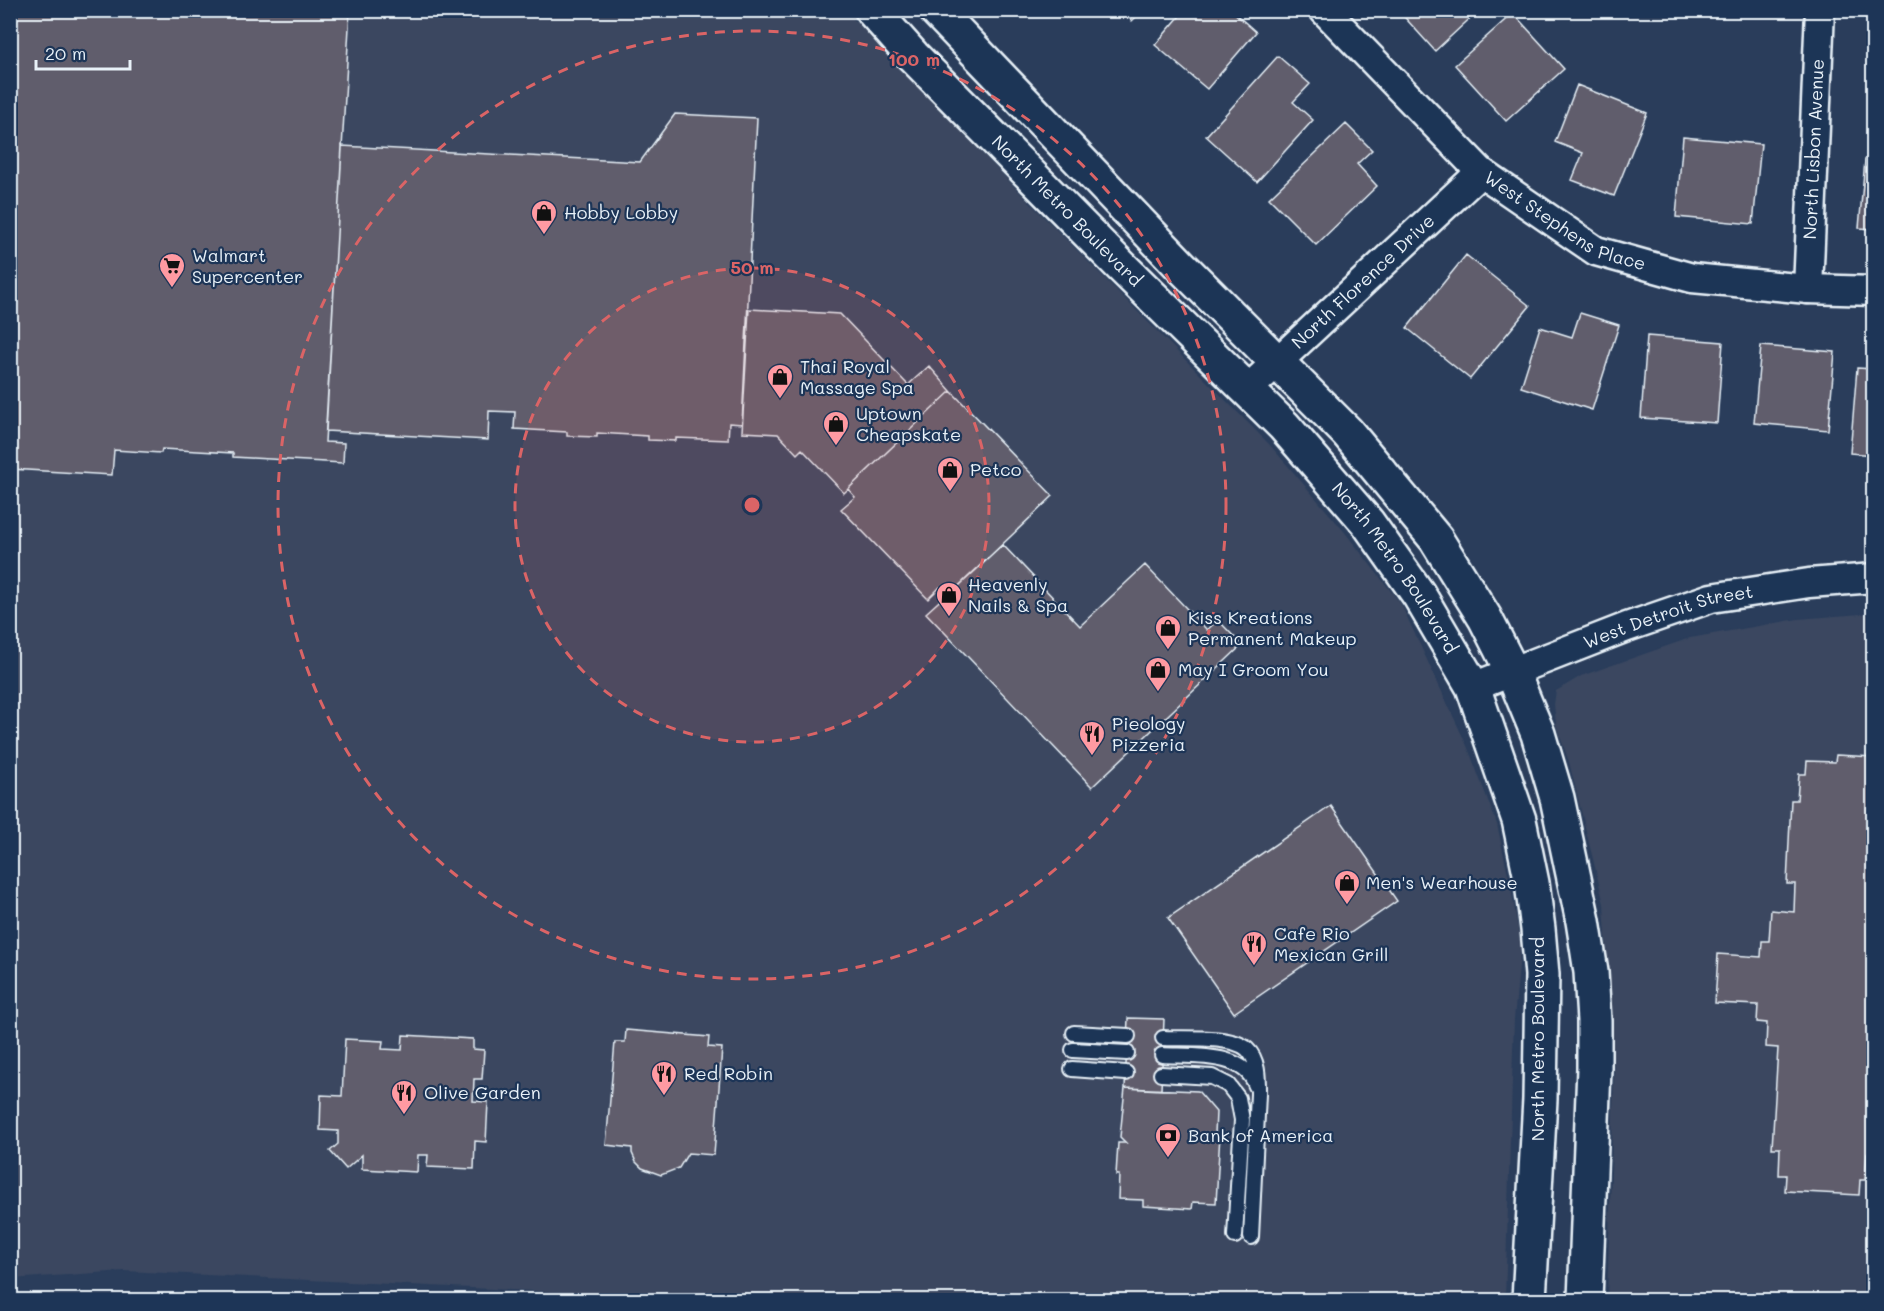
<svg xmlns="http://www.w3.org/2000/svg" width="1884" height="1311" viewBox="0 0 1884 1311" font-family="Mali,sans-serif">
  <rect width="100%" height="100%" fill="#2a3d5b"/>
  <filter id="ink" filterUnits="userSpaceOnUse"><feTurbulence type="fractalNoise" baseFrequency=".0167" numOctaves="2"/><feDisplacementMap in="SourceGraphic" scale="12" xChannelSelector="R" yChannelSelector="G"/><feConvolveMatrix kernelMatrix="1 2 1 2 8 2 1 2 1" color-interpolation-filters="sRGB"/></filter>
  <g filter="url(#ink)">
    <path fill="#3a4760" d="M11,11H846L1033,206L1269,444L1343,530L1401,604L1468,748L1497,824L1511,888L1521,944L1514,1020L1505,1300H714L124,1271L11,1279Z
      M1873,613V1300H1607L1614,1075L1604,904L1569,762L1556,725L1554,704L1556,691L1581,676L1690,638L1798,619Z"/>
    <path fill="#605d6c" stroke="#e8f1f8" stroke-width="1.5" d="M10,10H350L325,442L344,443L343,463L233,457V453L162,449L161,453L114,450L112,475L10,469Z
      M1122,10H1143L1132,21Z
      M1185,10H1231L1256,32L1207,89L1155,45Z
      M1398,10H1479L1435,51Z
      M1870,10H1874V43H1867Z
      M1513,13L1564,69L1506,121L1455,65Z
      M1278,56L1310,84L1293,102L1313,120L1257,182L1206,136Z
      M1577,85L1647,113L1614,196L1572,180L1583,153L1555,142Z
      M675,114L757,118L742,424L729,423L728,440L676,438V441L648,440V436L597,433V437L567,436V432L514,429L515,412L489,411L488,440L326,431L342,146L640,162Z
      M1346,124L1372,150L1357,164L1377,186L1316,245L1269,198Z
      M1683,137L1761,144L1753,224L1676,217Z
      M1865,160H1874V229L1859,228Z
      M1466,255L1530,306L1470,379L1407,328Z
      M749,309L840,314L908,385L929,366L951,391L844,493L802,449L797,454L778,434L742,432Z
      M1580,313L1619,325L1592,410L1521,387L1540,327L1572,337Z
      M1647,336L1723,342L1717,423L1641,418Z
      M1761,346L1835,352L1828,430L1754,423Z
      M1857,368L1874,369V455L1850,453Z
      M951,391L1053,496L948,596L940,587L928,599L841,509L855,497L848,489Z
      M1003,545L1080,626L1145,565L1207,630L1218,620L1242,645L1092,787L926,613L947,594L948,596Z
      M1836,755L1874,757V1042H1871L1870,1068H1874V1153H1867L1865,1180H1860L1859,1195L1785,1191L1786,1175H1779L1780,1148H1772L1778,1048L1766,1047L1767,1023L1757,1022L1758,1005L1715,1003L1718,954L1761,957L1762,941H1769L1771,910L1794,912L1795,884H1787L1791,800H1797L1799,774H1806L1807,761L1835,762Z
      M1331,806L1397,901L1234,1013L1168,918Z
      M1128,1018L1164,1019L1161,1090L1125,1088Z
      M626,1030L709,1037L708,1047L722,1048L714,1155L688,1153L679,1168L661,1175L642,1168L636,1162L632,1153V1148L606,1145L615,1042H625Z
      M403,1035L473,1039V1049L484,1050L482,1079H474L473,1101L488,1102L486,1142L475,1141L474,1169L427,1167L428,1155H418L417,1172L362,1169V1155L346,1169L330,1151L338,1144V1131L320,1130L321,1095L342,1096L345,1039L383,1041L382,1049L402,1050Z
      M1125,1088L1198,1091L1216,1112L1215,1134H1220L1216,1203L1193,1202L1192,1209L1143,1206V1200L1118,1199L1119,1175H1116L1118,1143H1126L1120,1137Z"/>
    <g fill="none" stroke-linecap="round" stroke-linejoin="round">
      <defs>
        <path id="lane" d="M1074,1033L1128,1036
          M1163,1038C1183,1039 1232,1035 1247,1049C1259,1060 1258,1080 1258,1094L1251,1237
          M1073,1050L1127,1053
          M1162,1055C1192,1057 1244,1051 1256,1086
          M1072,1069L1126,1073
          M1161,1074L1212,1077L1228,1085L1238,1098L1242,1120L1235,1236"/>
        <g id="street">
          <path id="s1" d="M1324,10L1481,172L1596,251L1692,278L1808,289L1874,291"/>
          <path id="s2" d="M1808,289L1820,10"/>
          <path id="s3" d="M1247,390L1481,172"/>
          <path id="s4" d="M1473,687L1627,627L1711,598L1809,583L1874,578"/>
        </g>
        <g id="secondary">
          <path id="s5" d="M872,10L913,56L1122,267L1284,426L1368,523L1419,595L1473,687L1519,820L1532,883L1538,929L1542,975L1540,1099L1529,1300"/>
          <path d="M936,10L1181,266L1347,432L1436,539L1485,618L1512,671L1538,734L1557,798L1583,921L1591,972L1594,1021V1068L1585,1300"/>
        </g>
      </defs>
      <use href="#lane" stroke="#e8f1f8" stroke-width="18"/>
      <use href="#street" stroke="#e8f1f8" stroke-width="33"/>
      <use href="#secondary" stroke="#e8f1f8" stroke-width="38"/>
      <use href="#lane" stroke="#1d3557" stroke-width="14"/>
      <use href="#street" stroke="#1d3557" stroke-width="28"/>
      <use href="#secondary" stroke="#1d3557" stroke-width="33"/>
    </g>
  </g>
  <circle cx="752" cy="505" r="237" fill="#db6466" fill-opacity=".12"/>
  <g fill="none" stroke="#db6466" stroke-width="3" stroke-dasharray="10 8">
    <circle cx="752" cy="505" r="237"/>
    <circle cx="752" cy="505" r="474"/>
  </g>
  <defs>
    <symbol id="shop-pin" viewBox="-11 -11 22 30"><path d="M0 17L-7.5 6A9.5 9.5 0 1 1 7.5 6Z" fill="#ff9aa2" stroke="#1d3557"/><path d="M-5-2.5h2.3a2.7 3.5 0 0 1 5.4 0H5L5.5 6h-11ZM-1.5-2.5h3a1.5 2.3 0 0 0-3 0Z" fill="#111"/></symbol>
    <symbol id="supermarket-pin" viewBox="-11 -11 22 30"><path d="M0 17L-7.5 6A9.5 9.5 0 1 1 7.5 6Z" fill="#ff9aa2" stroke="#1d3557"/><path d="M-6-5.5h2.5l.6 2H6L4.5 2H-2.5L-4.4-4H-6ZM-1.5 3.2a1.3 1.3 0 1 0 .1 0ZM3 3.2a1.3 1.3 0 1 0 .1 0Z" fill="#111"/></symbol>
    <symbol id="restaurant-pin" viewBox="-11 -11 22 30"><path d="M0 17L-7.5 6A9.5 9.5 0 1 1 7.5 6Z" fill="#ff9aa2" stroke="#1d3557"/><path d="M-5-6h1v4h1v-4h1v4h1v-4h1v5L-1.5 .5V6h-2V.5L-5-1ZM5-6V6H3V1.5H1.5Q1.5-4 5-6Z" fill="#111"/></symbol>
    <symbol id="bank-pin" viewBox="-11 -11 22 30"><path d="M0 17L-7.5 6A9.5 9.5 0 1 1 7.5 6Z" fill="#ff9aa2" stroke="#1d3557"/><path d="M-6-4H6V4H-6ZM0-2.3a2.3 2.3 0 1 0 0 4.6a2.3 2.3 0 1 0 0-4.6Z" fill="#111"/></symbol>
  </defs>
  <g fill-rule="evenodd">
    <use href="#shop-pin" x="529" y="198" width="30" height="40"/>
    <use href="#supermarket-pin" x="157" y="251" width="30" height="40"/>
    <use href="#shop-pin" x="765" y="362" width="30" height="40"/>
    <use href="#shop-pin" x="821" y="409" width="30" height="40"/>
    <use href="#shop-pin" x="935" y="455" width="30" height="40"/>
    <use href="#shop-pin" x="934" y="580" width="30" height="40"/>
    <use href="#shop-pin" x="1153" y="613" width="30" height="40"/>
    <use href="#shop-pin" x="1143" y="655" width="30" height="40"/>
    <use href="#restaurant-pin" x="1077" y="719" width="30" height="40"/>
    <use href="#shop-pin" x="1332" y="868" width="30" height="40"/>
    <use href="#restaurant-pin" x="1239" y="929" width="30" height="40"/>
    <use href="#restaurant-pin" x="649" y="1059" width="30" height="40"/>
    <use href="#restaurant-pin" x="389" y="1078" width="30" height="40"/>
    <use href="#bank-pin" x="1153" y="1121" width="30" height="40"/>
  </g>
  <g text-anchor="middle" stroke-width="4.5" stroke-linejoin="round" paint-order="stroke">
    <g font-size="18" fill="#e8f1f8" stroke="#1d3557">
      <text dy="6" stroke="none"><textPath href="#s2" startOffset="140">North Lisbon Avenue</textPath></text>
      <text dy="6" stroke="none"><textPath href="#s5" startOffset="280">North Metro Boulevard</textPath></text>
      <text dy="6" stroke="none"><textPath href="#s1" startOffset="324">West Stephens Place</textPath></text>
      <text dy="6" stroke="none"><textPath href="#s3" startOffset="159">North Florence Drive</textPath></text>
      <text dy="6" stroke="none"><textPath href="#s5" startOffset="766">North Metro Boulevard</textPath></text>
      <text dy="6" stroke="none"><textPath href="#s4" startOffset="208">West Detroit Street</textPath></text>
      <text transform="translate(1538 1039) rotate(-90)" y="6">North Metro Boulevard</text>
    </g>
    <g font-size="18" fill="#e8f1f8" stroke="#1d3557" text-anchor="start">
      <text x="564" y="219">Hobby Lobby</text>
      <text x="192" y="262">Walmart<tspan x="192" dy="21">Supercenter</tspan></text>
      <text x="800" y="373">Thai Royal<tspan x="800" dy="21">Massage Spa</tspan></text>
      <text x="856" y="420">Uptown<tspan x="856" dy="21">Cheapskate</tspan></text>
      <text x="970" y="476">Petco</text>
      <text x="968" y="591">Heavenly<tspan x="968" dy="21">Nails &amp; Spa</tspan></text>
      <text x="1188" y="624">Kiss Kreations<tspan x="1188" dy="21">Permanent Makeup</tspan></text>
      <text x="1178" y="676">May I Groom You</text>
      <text x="1112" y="730">Pieology<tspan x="1112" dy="21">Pizzeria</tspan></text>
      <text x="1366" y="889">Men's Wearhouse</text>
      <text x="1274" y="940">Cafe Rio<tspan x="1274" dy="21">Mexican Grill</tspan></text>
      <text x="684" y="1080">Red Robin</text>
      <text x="424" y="1099">Olive Garden</text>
      <text x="1188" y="1142">Bank of America</text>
    </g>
  </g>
  <circle cx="752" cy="505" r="9" fill="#db6466" stroke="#1d3557" stroke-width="3"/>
  <g font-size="18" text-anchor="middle" font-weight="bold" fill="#db6466" stroke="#1d3557" stroke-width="4.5" stroke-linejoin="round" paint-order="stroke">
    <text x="914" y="66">100 m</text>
    <text x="752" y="274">50 m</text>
  </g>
  <rect width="1884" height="1311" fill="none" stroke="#1d3557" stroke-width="36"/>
  <rect x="18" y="18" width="1848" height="1275" fill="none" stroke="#e8f1f8" stroke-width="2" filter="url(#ink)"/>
  <path d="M36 60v9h94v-9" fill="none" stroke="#e8f1f8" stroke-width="3"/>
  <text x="45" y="60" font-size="18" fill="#e8f1f8" stroke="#1d3557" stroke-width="4.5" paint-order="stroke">20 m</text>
</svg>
